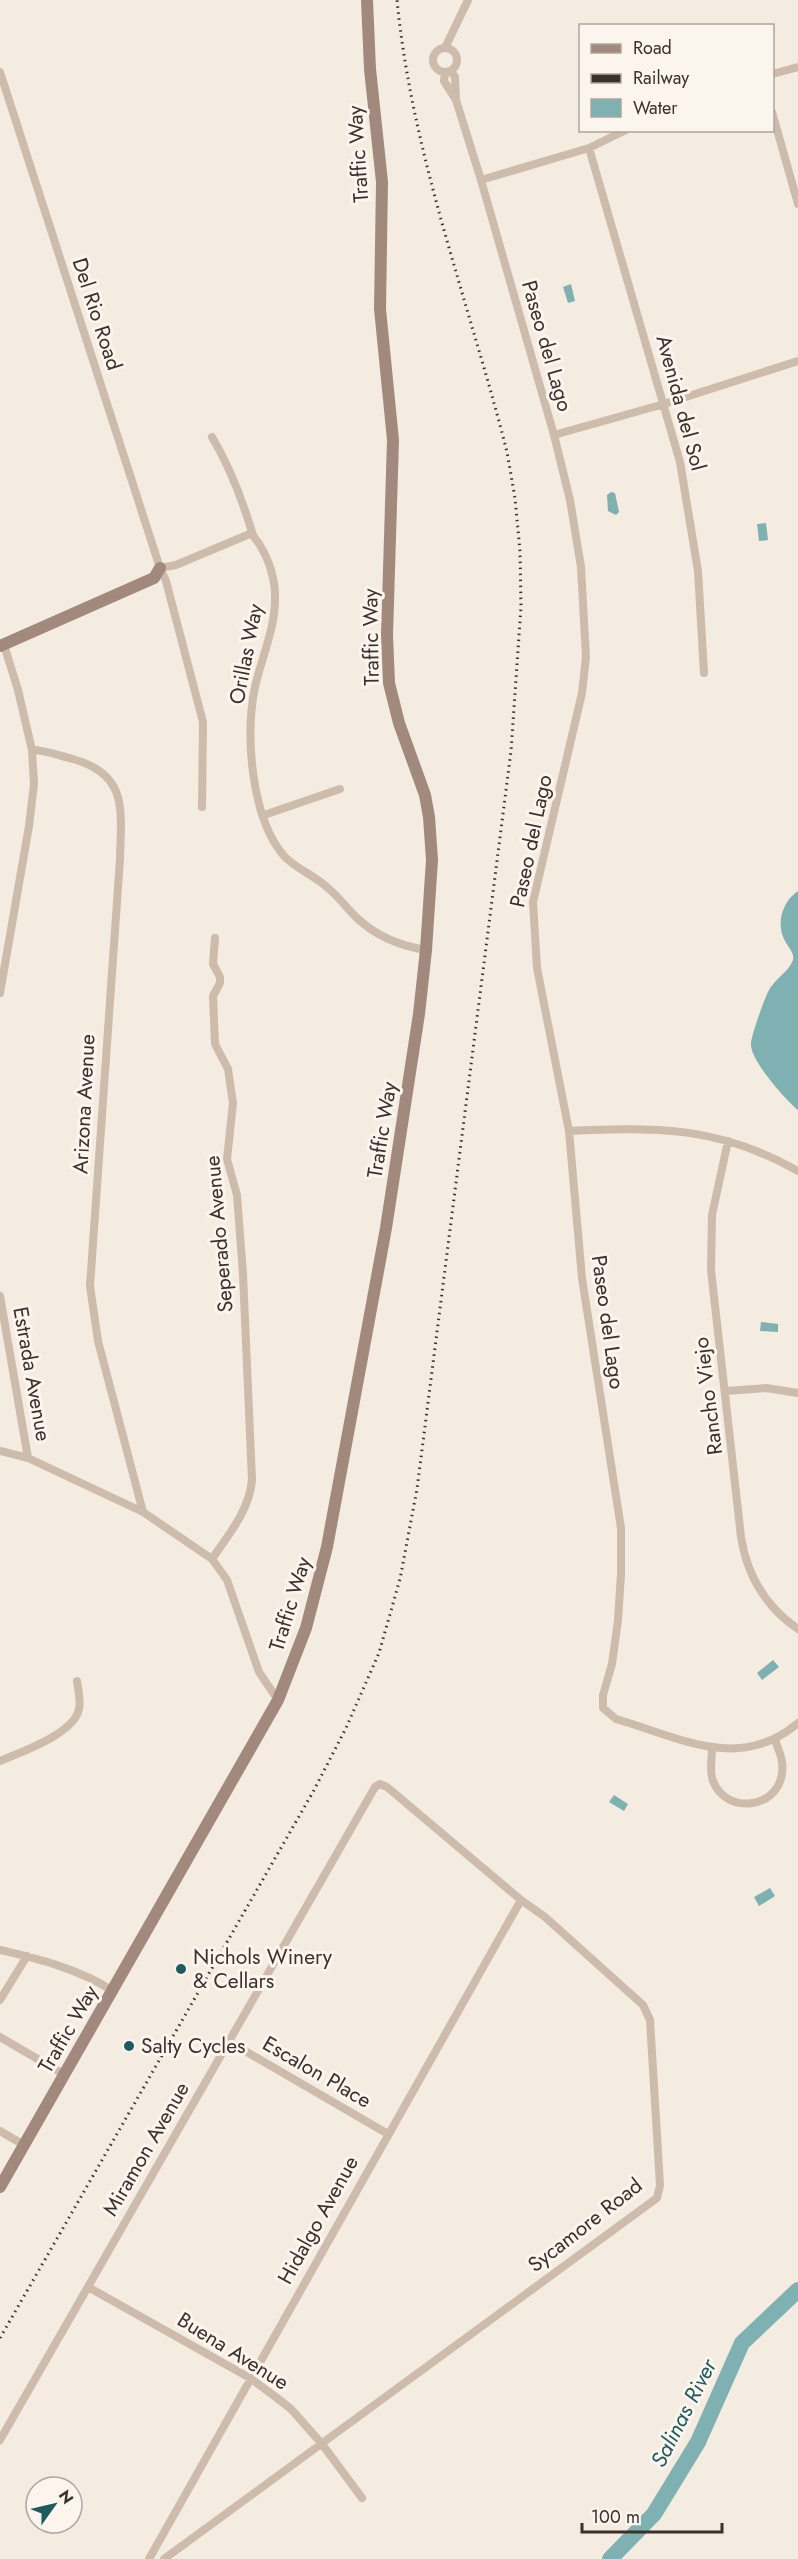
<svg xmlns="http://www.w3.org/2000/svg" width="798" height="2559" viewBox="0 0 798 2559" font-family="Jost,sans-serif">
  <rect width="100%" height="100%" fill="#f4ebe1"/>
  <path fill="#7fb0b2" d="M571,284L575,301L568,303L563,287Z
    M611,492L615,493L619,512L616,515L608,511L607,495Z
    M766,523L768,540L759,541L757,524Z
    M798,891V1110C786,1100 750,1060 751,1044C751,1036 764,1000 768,992C773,980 789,972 793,960C795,953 787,946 784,939C776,922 783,901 798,891Z
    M761,1322L778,1324V1332L760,1331Z
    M773,1660L779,1667L762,1680L757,1673Z
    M614,1795L628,1804L624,1811L609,1802Z
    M770,1888L775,1896L759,1906L754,1897Z"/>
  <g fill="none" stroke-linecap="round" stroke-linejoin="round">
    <path stroke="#7fb0b2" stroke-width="16" d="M610,2559L654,2514L698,2442L742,2343L798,2290"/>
    <path stroke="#cdbbac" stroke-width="8" d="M433 60a12 12 0 1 1 24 0a12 12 0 1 1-24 0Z
      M445,48L468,0
      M451,71L455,77L456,99
      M0,72L160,568L166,581L203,722L202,807
      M445,73L444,81L456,100L481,180L554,435L570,500L581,567L586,657L582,693L533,902L537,968L569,1131L582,1278L621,1528V1574L618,1620L612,1664L603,1695V1708L616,1719C679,1737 739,1773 798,1723
      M772,74L798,67
      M772,112L798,204
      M589,148L680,462L698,571L704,673
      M481,180L589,148L626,130
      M554,435L664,404L798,361
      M212,437C230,467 242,499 252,532C253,538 259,542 261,547C269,560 275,580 275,595C276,627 262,656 255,687C245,735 251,819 285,857C298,870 316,876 329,889C340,898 347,909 357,918C376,936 401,946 426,950
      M160,568L176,565L252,533
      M32,750C45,750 60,756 73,759C129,775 121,811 120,859L90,1286L98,1341L143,1512
      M264,815L340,789
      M0,993L29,826L34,784L32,750L18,690L4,645
      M569,1131C655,1126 721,1127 798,1171
      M728,1141L712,1215L711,1270L741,1537C747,1575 766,1607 798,1629
      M0,1296L28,1458
      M726,1391L766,1388L798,1393
      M0,1451L28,1458L143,1512L212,1559L227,1580L259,1672L278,1700
      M212,1559C229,1534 249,1511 252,1480L243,1274L237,1195L227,1159L233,1103L228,1069L215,1044L213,996L220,983V977L213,964L215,938
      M712,1748C712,1759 709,1771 713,1781C726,1815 778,1809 782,1773C784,1761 779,1751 775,1740
      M0,1761C21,1752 74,1734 79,1709C81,1701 78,1689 77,1681
      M0,1950C39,1959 79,1969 113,1991
      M0,2000L27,1956
      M0,2037L65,2075
      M228,2041L388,2134
      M0,2131L24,2145
      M88,2287L250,2378L277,2398L291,2409L322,2444L362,2498
      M0,2440L375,1787L380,1784L387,1787L521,1900L545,1917L643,2005L650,2020L660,2185L657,2198L164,2559
      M149,2559L521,1900"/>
    <path stroke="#a18a7d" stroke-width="12" d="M0,646L154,578L160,568
      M0,2187L278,1700L306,1628L327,1547L386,1228L419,1014L426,950L432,860L429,817L425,795L399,723L389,683L387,635L393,440L380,309L382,182L370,69L367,0"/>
    <path stroke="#3b302b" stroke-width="3" stroke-dasharray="1.5 4.5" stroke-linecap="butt" d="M0,2338L313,1792L346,1728L379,1653L400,1579L417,1489L511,751L521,607L520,551L515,498L507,452C469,302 412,155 397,0"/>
  </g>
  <g fill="#1f5a5e" stroke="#fbf5ee" stroke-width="2">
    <circle cx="181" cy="1969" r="6"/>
    <circle cx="129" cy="2046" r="6"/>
  </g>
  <g text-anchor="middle" stroke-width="6" stroke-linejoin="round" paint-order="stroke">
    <g font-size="21" fill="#3b302b" stroke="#fbf5ee">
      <text transform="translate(358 154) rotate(-94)" y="7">Traffic Way</text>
      <text transform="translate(97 314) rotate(72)" y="7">Del Rio Road</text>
      <text transform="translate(547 346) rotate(74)" y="7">Paseo del Lago</text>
      <text transform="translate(681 403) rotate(75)" y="7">Avenida del Sol</text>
      <text transform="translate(371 637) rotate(-91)" y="7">Traffic Way</text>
      <text transform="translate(246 654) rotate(-79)" y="7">Orillas Way</text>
      <text transform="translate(531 841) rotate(-78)" y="7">Paseo del Lago</text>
      <text transform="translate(84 1104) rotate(-87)" y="7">Arizona Avenue</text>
      <text transform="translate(382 1130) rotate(-81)" y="7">Traffic Way</text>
      <text transform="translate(219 1234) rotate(-95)" y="7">Seperado Avenue</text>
      <text transform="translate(608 1322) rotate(82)" y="7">Paseo del Lago</text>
      <text transform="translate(32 1374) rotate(80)" y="7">Estrada Avenue</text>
      <text transform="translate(708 1396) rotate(-97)" y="7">Rancho Viejo</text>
      <text transform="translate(290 1604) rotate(-73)" y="7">Traffic Way</text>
      <text transform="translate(68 2029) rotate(-60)" y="7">Traffic Way</text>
      <text transform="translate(317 2072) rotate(30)" y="7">Escalon Place</text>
      <text transform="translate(146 2149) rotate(-60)" y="7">Miramon Avenue</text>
      <text transform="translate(318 2220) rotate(-61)" y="7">Hidalgo Avenue</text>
      <text transform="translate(585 2225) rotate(-38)" y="7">Sycamore Road</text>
      <text transform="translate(233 2351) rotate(32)" y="7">Buena Avenue</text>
    </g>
    <g font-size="21" fill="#3b302b" stroke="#fbf5ee" text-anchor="start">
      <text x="193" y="1964">Nichols Winery<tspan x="193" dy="24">&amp; Cellars</tspan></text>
      <text x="141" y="2053">Salty Cycles</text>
    </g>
    <g font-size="22" font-style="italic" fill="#1f5a5e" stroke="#fbf5ee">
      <text transform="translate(683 2413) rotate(-63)" y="8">Salinas River</text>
    </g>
  </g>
  <rect x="579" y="24" width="195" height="108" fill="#fbf5ee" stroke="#aea6a0" stroke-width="1.5"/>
  <rect x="591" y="44" width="30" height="9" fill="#a18a7d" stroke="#aea6a0" stroke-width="1.5"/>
  <text x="633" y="54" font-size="18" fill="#3b302b">Road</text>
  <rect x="591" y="74" width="30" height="9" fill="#3b302b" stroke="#aea6a0" stroke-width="1.5"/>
  <text x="633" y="84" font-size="18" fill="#3b302b">Railway</text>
  <rect x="591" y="99" width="30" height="18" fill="#7fb0b2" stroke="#aea6a0" stroke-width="1.5"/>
  <text x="633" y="114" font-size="18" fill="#3b302b">Water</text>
  <g transform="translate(54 2505) rotate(56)"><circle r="28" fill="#fbf5ee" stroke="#aea6a0" stroke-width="1.5"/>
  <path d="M0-4.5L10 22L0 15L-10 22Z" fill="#1f5a5e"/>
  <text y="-9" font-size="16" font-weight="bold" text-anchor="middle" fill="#3b302b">N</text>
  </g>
  <path d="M582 2523v9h140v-9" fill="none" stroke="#3b302b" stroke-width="3"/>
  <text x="591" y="2523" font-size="18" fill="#3b302b" stroke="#fbf5ee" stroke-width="4.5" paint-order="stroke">100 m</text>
</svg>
